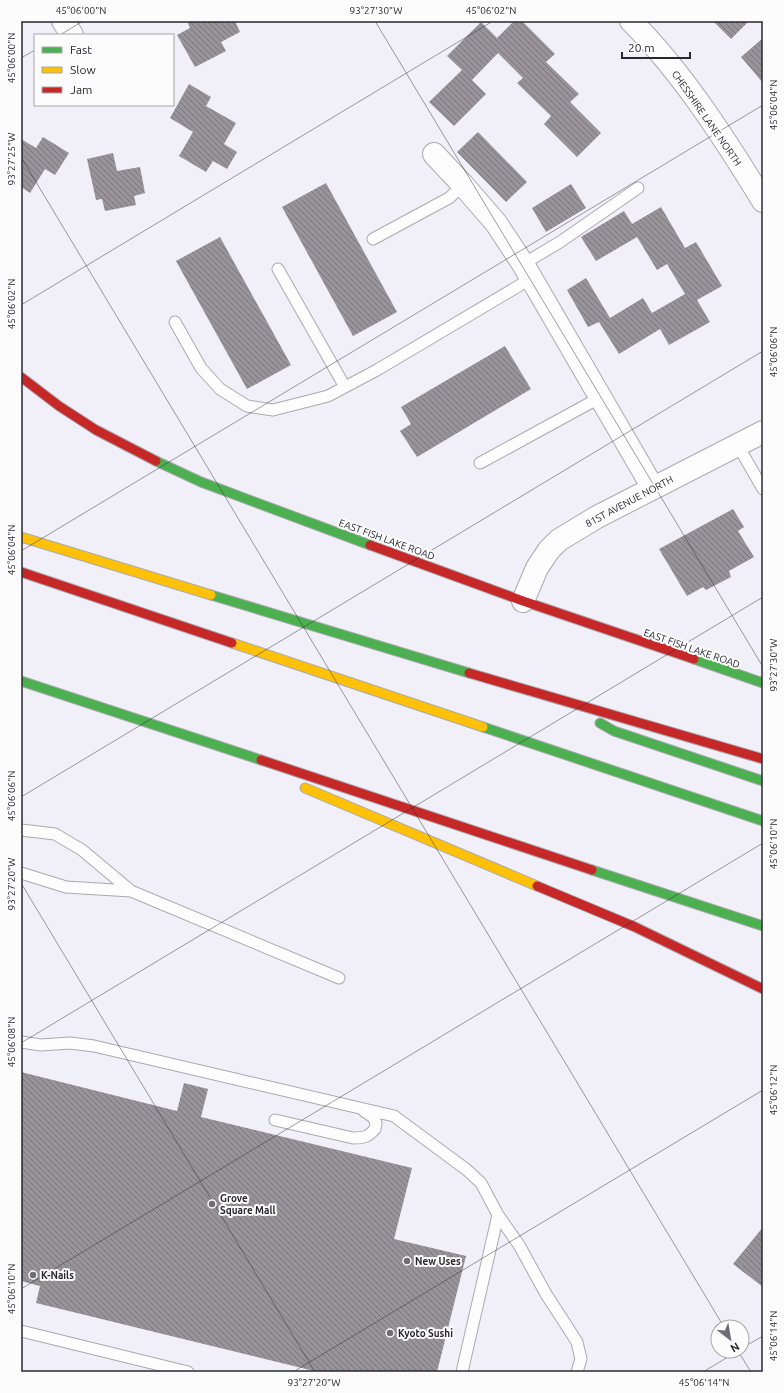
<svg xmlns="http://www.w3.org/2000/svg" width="784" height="1393" viewBox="0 0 784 1393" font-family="Ubuntu,sans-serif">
  <defs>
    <pattern id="building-back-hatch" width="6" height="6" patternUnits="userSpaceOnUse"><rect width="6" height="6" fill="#979399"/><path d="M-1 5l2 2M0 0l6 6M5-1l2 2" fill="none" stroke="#7b787d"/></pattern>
  </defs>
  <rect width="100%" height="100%" fill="#f1f0f8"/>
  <path fill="url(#building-back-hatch)" d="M187,21H235L240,32L221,42L226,51L195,67L177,35L190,28Z
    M514,21H522L555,54L546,62L579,94L570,102L601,133L577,157L544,124L551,116L517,83L523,78L498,53L472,80L486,94L454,126L429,102L462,70L447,56L481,22L497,38Z
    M713,21H749L731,39Z
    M763,38V83L741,57Z
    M189,84L211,97L206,106L236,123L224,144L237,152L227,169L213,161L206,172L179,156L193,132L170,118Z
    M478,132L527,182L506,202L457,152Z
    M43,137L69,153L55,175L45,169L30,193L21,187V139L36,148Z
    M113,153L117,171L140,167L145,193L134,196L136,205L105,211L102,199L96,200L87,159Z
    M326,183L397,312L353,336L282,207Z
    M571,184L586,208L546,232L532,208Z
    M661,207L685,248L696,242L722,286L697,300L710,322L669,345L660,329L619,354L599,322L588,327L567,290L586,278L610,318L643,298L652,313L685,294L667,264L657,270L637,237L596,261L581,237L624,211L632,224Z
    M220,237L291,365L247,389L176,261Z
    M505,346L531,389L417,457L400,431L411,424L401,407Z
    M733,509L744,527L738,531L754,557L729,571L731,577L706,590L703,587L687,596L659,549Z
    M21,1072L177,1111L184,1083L208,1089L201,1117L412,1168L394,1239L466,1256L437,1372H318L36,1303L40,1286L21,1281Z
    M763,1227V1287L733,1264Z"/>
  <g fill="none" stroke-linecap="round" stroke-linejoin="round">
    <defs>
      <path id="lane" d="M373,239L449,198L463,185
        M523,264L560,242L638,188
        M278,269L345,387
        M175,322L201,368L220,389L247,406L273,410L328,396L377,370L532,278
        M737,444L763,489
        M480,463L601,397
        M21,830L55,834L82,850L131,891L339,978
        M21,873L66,887L131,891
        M21,1042L41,1045L70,1043L94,1046L394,1116L467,1170L481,1183L498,1215L519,1245L546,1294L577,1342L581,1359L577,1372
        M275,1120L353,1138C364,1138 368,1137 375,1129L376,1123L373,1117L364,1111
        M21,1331L188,1372
        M462,1372L498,1215"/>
      <path id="street" d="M63,21L72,35
        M631,21C682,72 725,139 763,201
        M434,154L463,185L496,223L523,264L653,488
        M523,601L537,568L549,550L559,540L597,517L763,432"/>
      <path id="fast" d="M156,461L201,482L370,545
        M211,595L469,673
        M694,659L763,683
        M21,681L261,760
        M600,723L614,731L763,781
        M483,727L763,821
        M592,870L763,926"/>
      <path id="slow" d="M21,537L211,595
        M232,643L483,727
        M305,788L537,886"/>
      <path id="jam" d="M21,377L59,406L96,430L156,461
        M370,545L523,601L694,659
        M21,572L232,643
        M469,673L763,759
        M261,760L592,870
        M537,886L635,927L763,989"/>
    </defs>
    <use href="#lane" stroke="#aaa9b0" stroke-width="13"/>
    <use href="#street" stroke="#aaa9b0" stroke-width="24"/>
    <use href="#fast" stroke="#aaa9b0" stroke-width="11"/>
    <use href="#slow" stroke="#aaa9b0" stroke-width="11"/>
    <use href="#jam" stroke="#aaa9b0" stroke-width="11"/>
    <use href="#lane" stroke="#fdfdfe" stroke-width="11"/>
    <use href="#street" stroke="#fdfdfe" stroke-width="22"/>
    <use href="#fast" stroke="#4caf50" stroke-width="9"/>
    <use href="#slow" stroke="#ffc107" stroke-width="9"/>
    <use href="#jam" stroke="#c62828" stroke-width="9"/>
  </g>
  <path fill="none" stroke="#282730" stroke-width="1" stroke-opacity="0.45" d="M375,21L763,667M60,35L83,21M21,58L35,50M21,157L724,1327M21,305L493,21M21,551L763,105M21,797L763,351M21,883L315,1372M21,1043L763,597M21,1289L763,843M742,1348L763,1336M738,1351L751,1372M293,1372L763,1090M703,1372L738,1351"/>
  <g fill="#6e6d76" stroke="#fcfcfc" stroke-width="1.5">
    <circle cx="212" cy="1204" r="4"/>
    <circle cx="407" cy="1261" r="4"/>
    <circle cx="33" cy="1275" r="4"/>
    <circle cx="390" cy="1333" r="4"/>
  </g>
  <g text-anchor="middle" stroke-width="4" stroke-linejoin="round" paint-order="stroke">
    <g font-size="10" fill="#282730" stroke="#fcfcfc">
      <text transform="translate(707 118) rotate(55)" y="4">CHESSHIRE LANE NORTH</text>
      <text transform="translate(629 501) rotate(-28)" y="4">81ST AVENUE NORTH</text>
      <text transform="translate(387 539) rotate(20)" y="4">EAST FISH LAKE ROAD</text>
      <text transform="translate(692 648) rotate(19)" y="4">EAST FISH LAKE ROAD</text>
    </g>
    <g font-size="10" font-weight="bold" fill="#282730" stroke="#fcfcfc" text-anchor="start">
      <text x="220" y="1202">Grove<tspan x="220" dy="12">Square Mall</tspan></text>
      <text x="415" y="1265">New Uses</text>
      <text x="41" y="1279">K-Nails</text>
      <text x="398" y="1337">Kyoto Sushi</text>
    </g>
  </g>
  <rect width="784" height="1393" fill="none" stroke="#fcfcfc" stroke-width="44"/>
  <rect x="34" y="34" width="140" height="72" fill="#fcfcfc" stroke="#a7a7aa"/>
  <rect x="42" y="47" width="20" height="6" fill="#4caf50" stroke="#a7a7aa"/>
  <text x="70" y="54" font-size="12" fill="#282730">Fast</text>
  <rect x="42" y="67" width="20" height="6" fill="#ffc107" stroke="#a7a7aa"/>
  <text x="70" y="74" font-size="12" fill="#282730">Slow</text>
  <rect x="42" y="87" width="20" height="6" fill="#c62828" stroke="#a7a7aa"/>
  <text x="70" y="94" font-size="12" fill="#282730">Jam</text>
  <g transform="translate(730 1339) rotate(149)"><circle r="19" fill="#fcfcfc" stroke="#a7a7aa"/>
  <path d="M0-3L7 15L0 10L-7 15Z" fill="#6e6d76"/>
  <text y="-6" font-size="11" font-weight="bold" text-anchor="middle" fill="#282730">N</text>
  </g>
  <path d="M622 52v6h68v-6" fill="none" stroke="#282730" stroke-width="2"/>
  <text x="628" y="52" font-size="12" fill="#282730" stroke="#fcfcfc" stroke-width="3" paint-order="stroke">20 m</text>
  <rect x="22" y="22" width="740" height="1349" fill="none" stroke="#282730" stroke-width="1.5"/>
  <g font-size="10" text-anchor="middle" fill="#282730">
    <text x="81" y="14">45°06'00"N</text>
    <text x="376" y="14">93°27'30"W</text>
    <text x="491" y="14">45°06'02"N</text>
    <text transform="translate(11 58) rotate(-90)" y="4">45°06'00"N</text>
    <text transform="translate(773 105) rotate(-90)" y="4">45°06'04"N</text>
    <text transform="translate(11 159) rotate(-90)" y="4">93°27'25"W</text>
    <text transform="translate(11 304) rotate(-90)" y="4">45°06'02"N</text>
    <text transform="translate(773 352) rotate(-90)" y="4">45°06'06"N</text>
    <text transform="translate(11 550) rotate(-90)" y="4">45°06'04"N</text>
    <text transform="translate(773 665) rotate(-90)" y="4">93°27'30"W</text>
    <text transform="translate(11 796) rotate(-90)" y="4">45°06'06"N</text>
    <text transform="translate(773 844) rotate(-90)" y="4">45°06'10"N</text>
    <text transform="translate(11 884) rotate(-90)" y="4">93°27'20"W</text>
    <text transform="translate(11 1042) rotate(-90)" y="4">45°06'08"N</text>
    <text transform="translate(773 1090) rotate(-90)" y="4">45°06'12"N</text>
    <text transform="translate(11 1289) rotate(-90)" y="4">45°06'10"N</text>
    <text transform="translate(773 1336) rotate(-90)" y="4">45°06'14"N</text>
    <text x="314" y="1386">93°27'20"W</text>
    <text x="704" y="1386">45°06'14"N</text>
  </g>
</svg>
